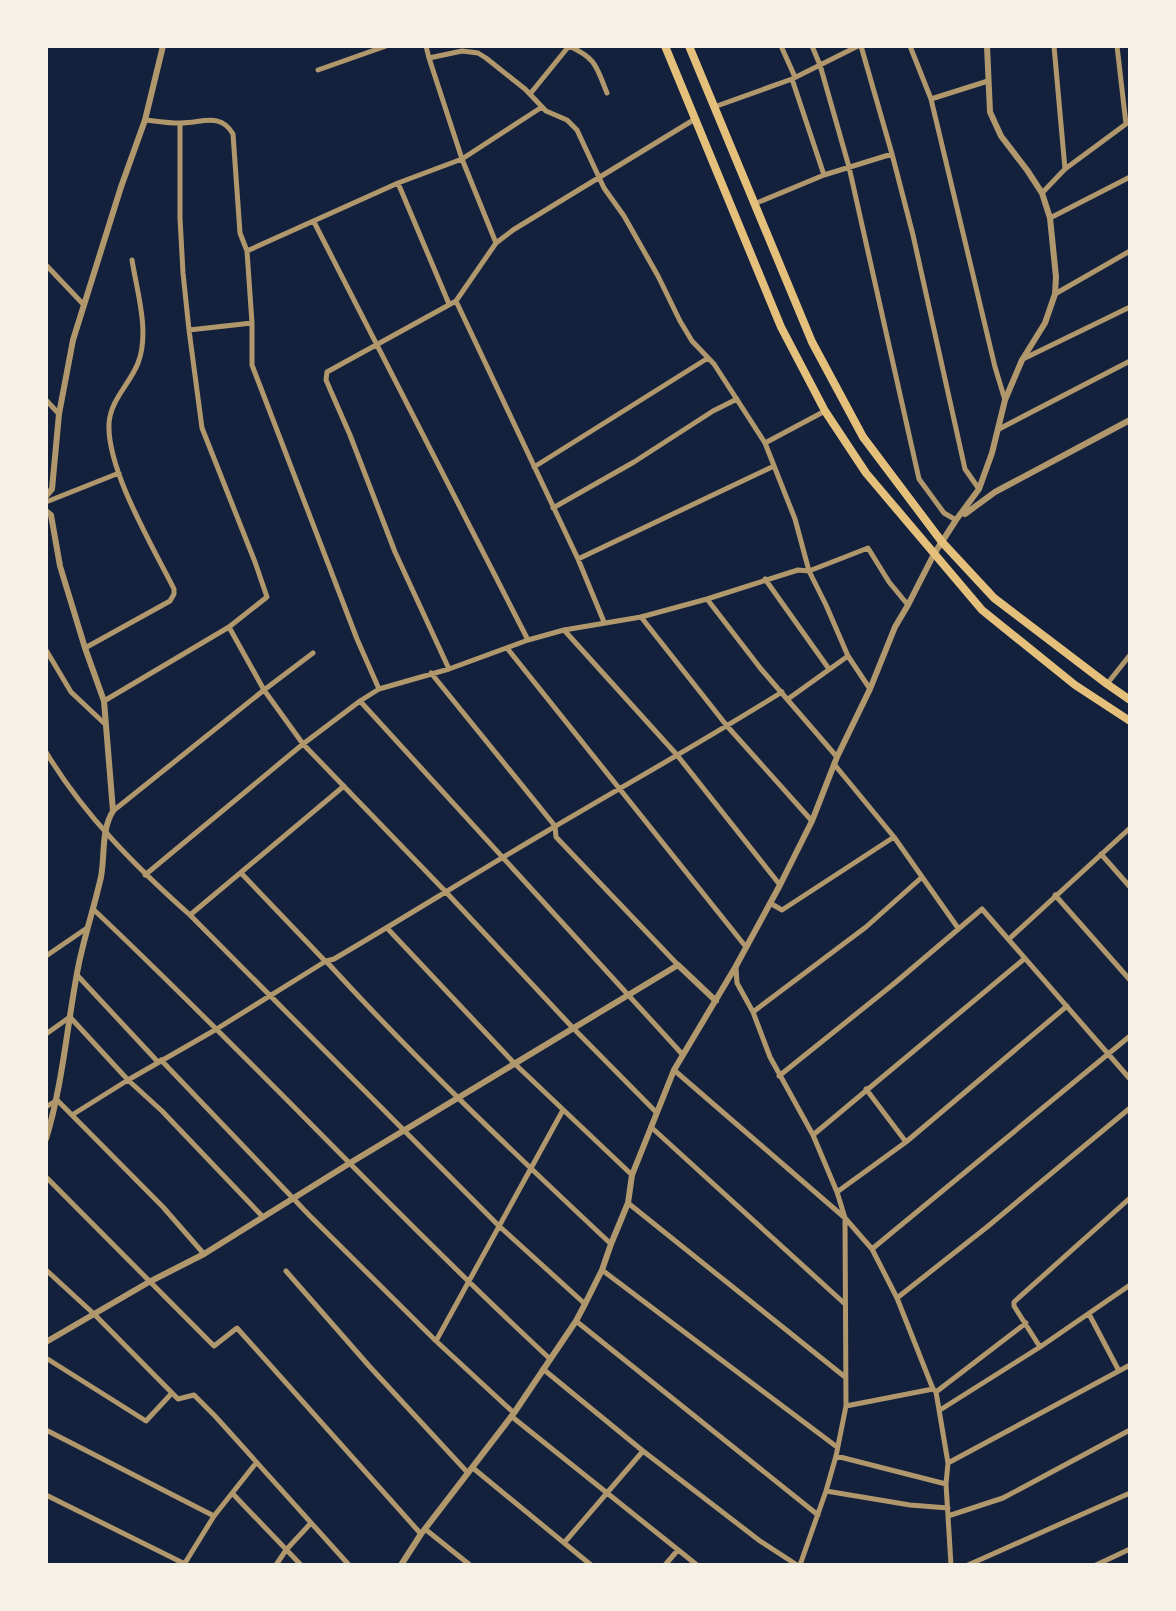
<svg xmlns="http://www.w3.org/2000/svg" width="1176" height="1611" viewBox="0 0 1176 1611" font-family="'Alegreya Sans',sans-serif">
  <rect width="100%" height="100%" fill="#14213d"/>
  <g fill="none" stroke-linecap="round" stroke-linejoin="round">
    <path stroke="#b1986c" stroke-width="5" d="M426,46L429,58L462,51L478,53L486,58L525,89L546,111L567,120L577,130L604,188L624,216L658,276L680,321L692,341L714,364L765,443L795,519L809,571L826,605L848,656L870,689
      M781,46L795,77
      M812,46L820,65L849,167L919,479L944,513L956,520
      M861,46L892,154L913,235L965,469L979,489
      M910,46L931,99L995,367L1005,400
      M1054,46L1065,169
      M1117,46L1126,124
      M429,58L462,159L496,243
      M318,70L386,46
      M792,79L824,175
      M530,94L569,46C597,59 596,66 607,93
      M931,99L988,81
      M714,107L792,79L858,46
      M145,120C156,121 167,123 179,123C200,124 220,111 233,134L240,233L247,251L252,323V365L357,639L379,689
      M398,183L449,304
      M1042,193L1065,169L1130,121
      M754,204L824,175L892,154
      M1050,218L1130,177
      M314,222L528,640
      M247,251L398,183L462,159L542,107
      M46,265L84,305
      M1055,294L1130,251
      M456,301L578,559L604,622
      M189,330L252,323
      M1023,359L1130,307
      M46,400L59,414
      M999,429L1130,361
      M765,443L825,411
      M534,467L708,358
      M46,502L119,473
      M553,508L634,462L713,411L737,399
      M578,559L774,466
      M765,579L829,669
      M707,599L761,669L837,757
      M641,617L727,726L812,821
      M229,627L264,690L303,744L445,891L573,1028L656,1112
      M564,630L677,755L780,885
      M85,648L170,601L174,594V589C153,547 107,470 109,424C110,400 130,384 138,363C150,332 137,292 132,260
      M507,648L746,947
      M46,650L71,692L105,724
      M449,669L395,552L350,435L326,380L327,372L456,301L496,243L513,230L695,119
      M431,673L555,826L556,837L678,965
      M1107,684L1130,655
      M788,699L848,656
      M104,701L229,627L267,597L255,562L202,428L189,330L183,273L180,218V124
      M360,701L683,1055
      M46,752C83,814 136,867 190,915L499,1226L585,1304
      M834,764L894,837L958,928
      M113,811L264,690L313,653
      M1101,854L1130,887
      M241,873L326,962
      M145,875L303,744L360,701L379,689L449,669L528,640L564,630L641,617L707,599L798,570L809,571L868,548L889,582L908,605
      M1055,895L1130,980
      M770,903L782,910L894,837
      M93,909C248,1055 393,1213 549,1358
      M190,915L344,786
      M387,928L515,1064L632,1175
      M1009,939L1130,828
      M46,956L87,928
      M326,961L334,959C404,918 474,874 544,833C623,786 704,741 782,692
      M736,968L737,983L753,1012L770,1057L813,1135L837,1192L845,1218L872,1249L897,1298L933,1389L936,1392L948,1463L946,1484L951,1565
      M77,975L158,1062
      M753,1012L866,927L921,878
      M46,1034L70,1017L128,1080L162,1111L263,1217
      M161,1060L310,1216L436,1341L514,1413
      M674,1070L845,1218L846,1406L836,1456L826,1491L800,1565
      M779,1076L896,982L982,909L1130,1079
      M866,1089L906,1142
      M46,1107L57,1100L163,1207L204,1254
      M72,1115L128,1080L215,1030L326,961C415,1059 514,1153 611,1244
      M651,1127L845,1304
      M813,1135L1024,959
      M46,1177L214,1346L237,1328L421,1534
      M837,1192L906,1142L1067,1006
      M628,1203L845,1377
      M872,1249L1130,1036
      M46,1270L94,1314L178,1399L194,1395L215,1416L349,1565
      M602,1270L837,1447
      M286,1271L370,1367L468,1473
      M897,1298L987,1227L1130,1108
      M1089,1314L1119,1371
      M576,1321L818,1515
      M436,1341L563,1110
      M1040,1347L1014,1306V1302L1130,1198
      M46,1358L146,1421L172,1393
      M543,1369L643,1451L760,1541L797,1565
      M936,1392L1026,1323
      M846,1406L933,1389
      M940,1410L1040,1347L1130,1285
      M511,1416L697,1565
      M46,1430L214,1516
      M836,1456L946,1484
      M948,1463L1130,1365
      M473,1468L591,1565
      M826,1491L910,1505L948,1508
      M233,1494L301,1565
      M46,1495L185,1564
      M948,1516L1003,1498L1130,1430
      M425,1529L470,1565
      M564,1543L643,1451
      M185,1563L214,1516L256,1463
      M276,1565L286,1550L310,1524
      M665,1565L677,1551
      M968,1565L1130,1493
      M1096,1565L1130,1549"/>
    <path stroke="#b1986c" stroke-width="6" d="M46,496L52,489L59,414L73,340L121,187L145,120L163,46
      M46,511L51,515L60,566L85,648L104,701L113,811C101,830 105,856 101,877C94,908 84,937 78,968C67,1025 63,1083 46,1139
      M965,514L995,492L1130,420
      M46,1342L149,1282L204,1254L350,1163L678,965L716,1001
      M401,1565L421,1534L514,1413L576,1321L585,1304L602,1270L611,1244L628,1203L632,1175L674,1070L736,966L780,885L812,821L837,757L870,689L895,627L908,605L934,554L956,520L979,489L992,453L1005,400L1022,360L1045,323L1055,294L1056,277L1050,218L1042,193L1027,170L1001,136L990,112L987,46"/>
    <path stroke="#e5c07b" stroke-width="8" d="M665,46L781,327L825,411L866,473L982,610L1075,685L1130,721
      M689,46L812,342L863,437L942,542L994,598L1107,684L1130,700"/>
  </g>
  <rect width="1176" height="1611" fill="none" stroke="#f6f1e7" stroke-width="96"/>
</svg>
